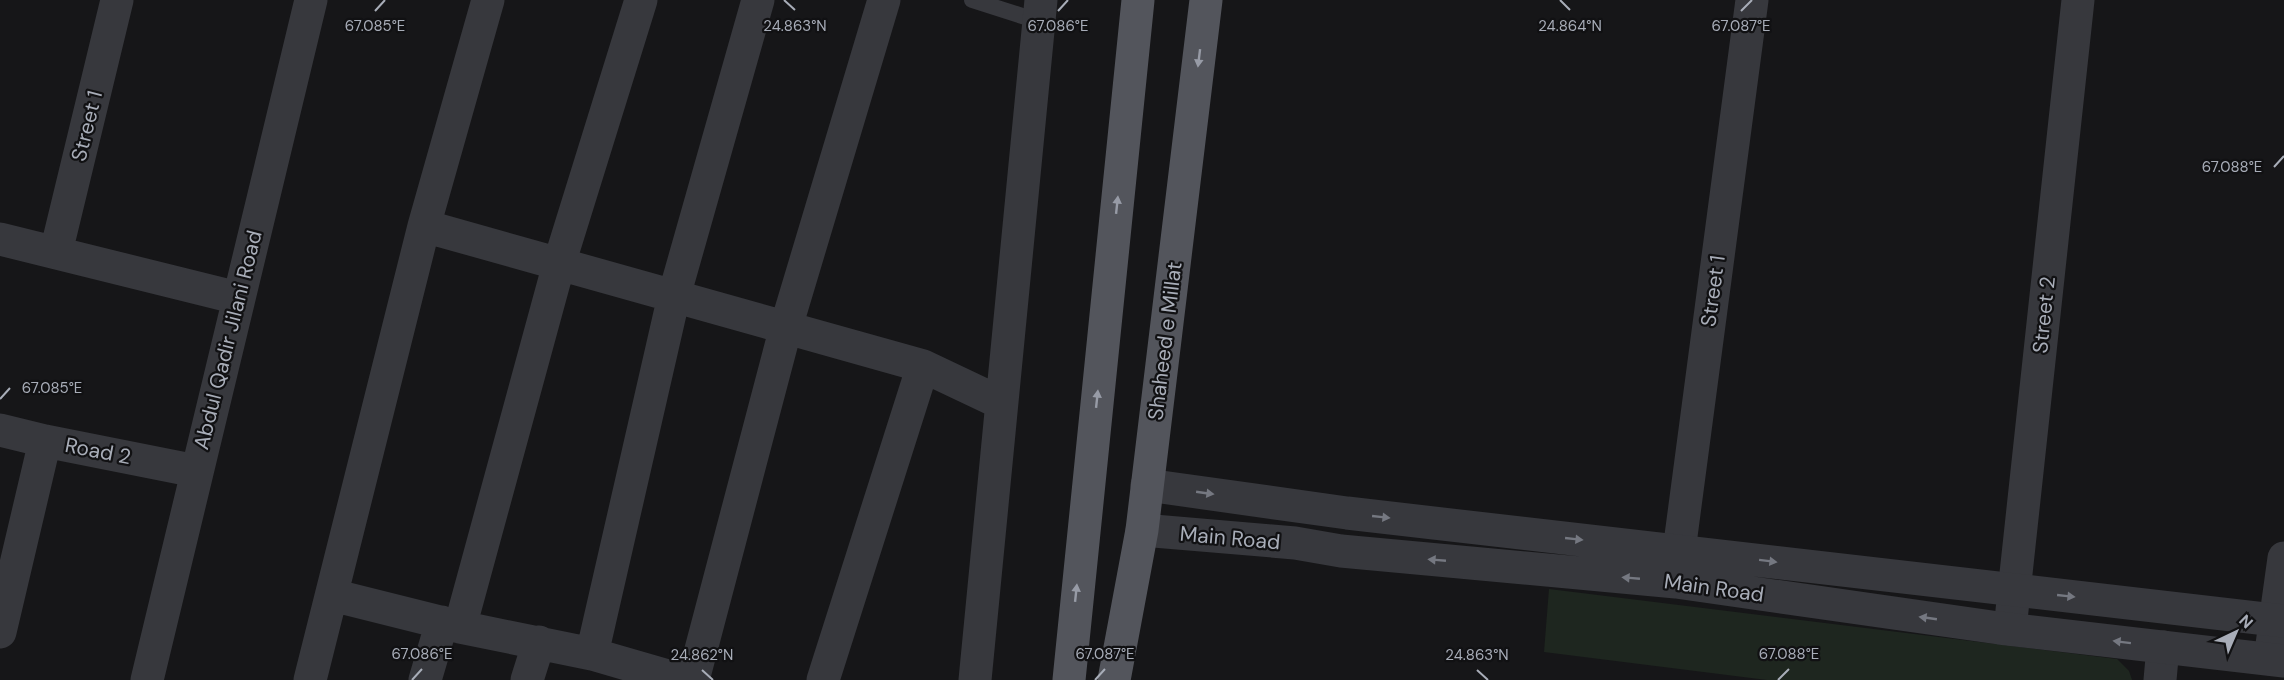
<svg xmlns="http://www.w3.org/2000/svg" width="2284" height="680" viewBox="0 0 2284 680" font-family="'DM Sans',sans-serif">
  <rect width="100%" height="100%" fill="#161618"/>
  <path fill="#1e261f" d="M1549,589L2117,659L2129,671L2132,680H1767L1544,652Z"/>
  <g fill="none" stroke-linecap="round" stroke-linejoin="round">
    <path stroke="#37383d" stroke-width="16" d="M972,0L1038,21"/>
    <path stroke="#37383d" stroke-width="33" d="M424,226L923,366L1001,403
      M0,239L238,298
      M56,252L117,0
      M0,430L45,441L196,471
      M1677,581L1679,551L1752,0
      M332,595L460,627L592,654L682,680
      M460,627L559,264L641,0
      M2010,629L2078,0
      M0,632L45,441
      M592,654L674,296L758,0
      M2270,659L2284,558
      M147,680L311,0
      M310,680L424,226L488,0
      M425,680L442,622
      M527,680L539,642
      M693,680L786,327L884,0
      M823,680L923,366
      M975,680L1041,0
      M2160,680L2163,647"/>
    <path stroke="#37383d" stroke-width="33" d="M1147,485L1347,513L2284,621
      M1142,530L1295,543L1341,551L1676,582L1999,628L2284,661"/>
    <path stroke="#53555c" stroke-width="33" d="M1069,680L1138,0
      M1114,680L1142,530L1206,0"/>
  </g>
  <defs><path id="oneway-solid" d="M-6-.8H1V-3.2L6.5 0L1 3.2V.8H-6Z" transform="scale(1.5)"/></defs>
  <g fill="#979ba6">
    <use href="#oneway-solid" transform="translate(1199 58) rotate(97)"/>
    <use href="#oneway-solid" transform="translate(1117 205) rotate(-84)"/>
    <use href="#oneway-solid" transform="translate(1097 399) rotate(-84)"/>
    <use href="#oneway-solid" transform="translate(1076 593) rotate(-84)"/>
  </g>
  <g fill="#757881">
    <use href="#oneway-solid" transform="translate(1205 493) rotate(8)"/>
    <use href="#oneway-solid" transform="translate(1381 517) rotate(6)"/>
    <use href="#oneway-solid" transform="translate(1574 539) rotate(6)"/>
    <use href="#oneway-solid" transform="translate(1437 560) rotate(-175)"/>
    <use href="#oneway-solid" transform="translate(1768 561) rotate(7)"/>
    <use href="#oneway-solid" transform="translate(1631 578) rotate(-175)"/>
    <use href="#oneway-solid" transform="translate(2066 596) rotate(6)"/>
    <use href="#oneway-solid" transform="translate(1928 618) rotate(-172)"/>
    <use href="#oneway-solid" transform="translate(2122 642) rotate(-173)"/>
  </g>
  <path fill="none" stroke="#a8adb8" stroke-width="2" d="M784,0L795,10M1560,0L1570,10M375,11L385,0M1058,11L1068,0M1741,11L1752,0M2274,167L2284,156M0,399L10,388M702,670L713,680M1477,670L1488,680M412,680L422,669M1095,680L1105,669M1778,680L1789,669"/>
  <g text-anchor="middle" stroke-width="4.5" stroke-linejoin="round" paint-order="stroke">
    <g font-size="21" fill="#a8adb8" stroke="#111113">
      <text transform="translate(87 126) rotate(-76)" y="7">Street 1</text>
      <text transform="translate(1713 291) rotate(-82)" y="7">Street 1</text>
      <text transform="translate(2044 315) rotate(-84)" y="7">Street 2</text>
      <text transform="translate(228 340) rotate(-76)" y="7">Abdul Qadir Jilani Road</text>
      <text transform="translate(1165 341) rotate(-83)" y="7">Shaheed e Millat</text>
      <text transform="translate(98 451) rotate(11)" y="7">Road 2</text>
      <text transform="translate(1230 538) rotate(5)" y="7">Main Road</text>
      <text transform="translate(1714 588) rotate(8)" y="7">Main Road</text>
    </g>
  </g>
  <g font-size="15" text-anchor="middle" fill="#a8adb8" stroke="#111113" stroke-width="4.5" stroke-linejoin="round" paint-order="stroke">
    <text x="795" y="31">24.863°N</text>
    <text x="1570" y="31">24.864°N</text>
    <text x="375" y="31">67.085°E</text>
    <text x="1058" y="31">67.086°E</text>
    <text x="1741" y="31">67.087°E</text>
    <text x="2232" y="172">67.088°E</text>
    <text x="52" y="393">67.085°E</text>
    <text x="422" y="659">67.086°E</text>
    <text x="1105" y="659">67.087°E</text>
    <text x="1789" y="659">67.088°E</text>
    <text x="702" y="660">24.862°N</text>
    <text x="1477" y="660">24.863°N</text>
  </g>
  <g transform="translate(2236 632) rotate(44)" stroke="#111113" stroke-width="4.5" paint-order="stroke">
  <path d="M0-4.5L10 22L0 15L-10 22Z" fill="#a8adb8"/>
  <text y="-9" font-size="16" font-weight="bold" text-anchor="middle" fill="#a8adb8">N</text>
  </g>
</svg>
